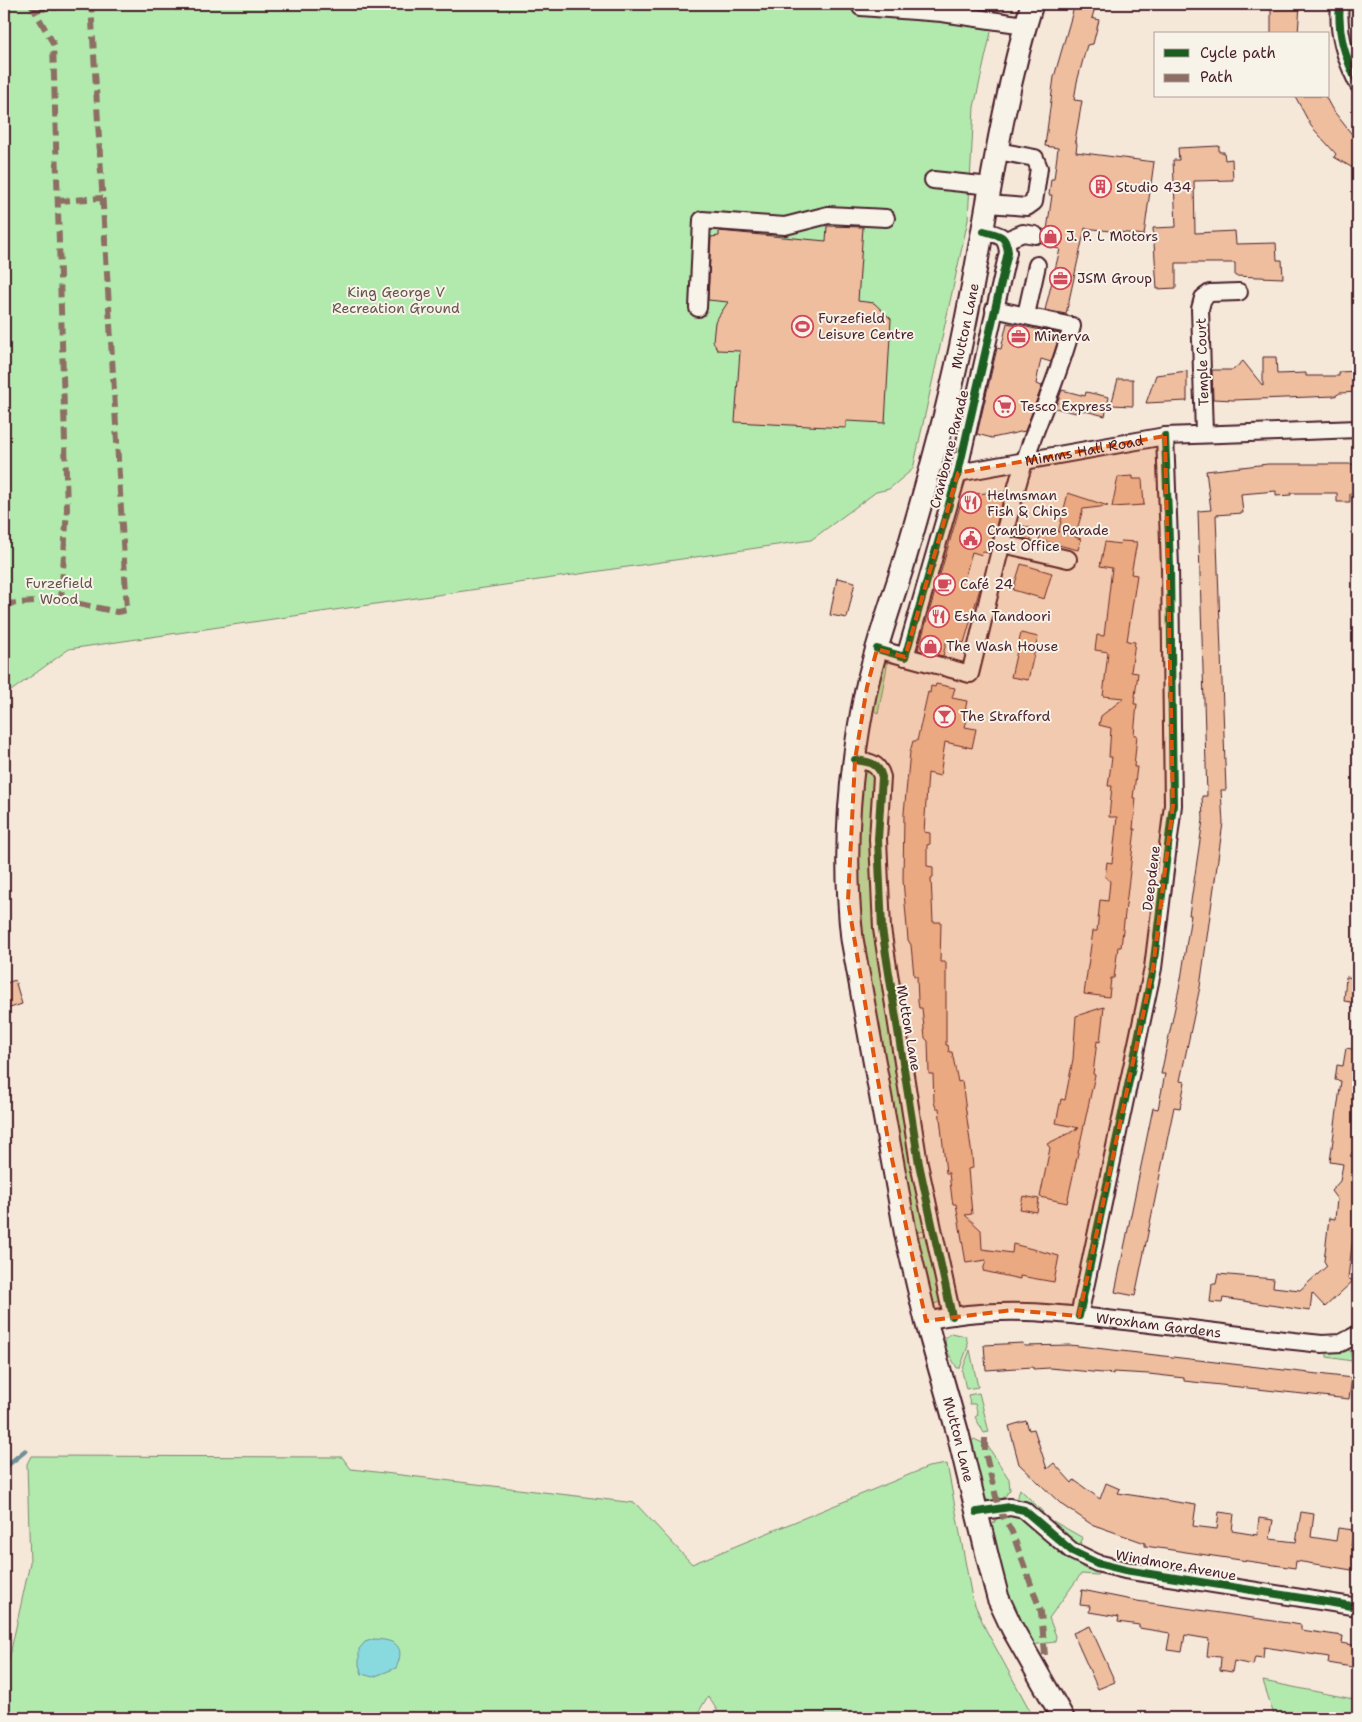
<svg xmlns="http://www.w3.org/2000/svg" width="1362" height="1722" viewBox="0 0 1362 1722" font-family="'Shantell Sans',sans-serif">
  <rect width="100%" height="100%" fill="#f5e8d9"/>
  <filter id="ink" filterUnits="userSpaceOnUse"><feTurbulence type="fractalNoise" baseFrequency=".02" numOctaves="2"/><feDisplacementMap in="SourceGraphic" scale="10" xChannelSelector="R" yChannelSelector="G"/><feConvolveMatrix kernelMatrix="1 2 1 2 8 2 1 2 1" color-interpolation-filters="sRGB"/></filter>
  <g filter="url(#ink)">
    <path fill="#b2eaae" stroke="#7e846c" d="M4,4H943L996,10L974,107L968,220L913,469L889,489L876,492L811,540L69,649L4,696Z
      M888,661L878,714L872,708L881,669Z
      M869,771L874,776L871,873L876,937L912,1165L926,1231L914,1233L858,918V827L863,775Z
      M927,1235L941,1299L940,1302L934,1304L915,1237Z
      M951,1333L966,1336L968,1346L960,1368H957L946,1349L945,1338Z
      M970,1350L978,1387L966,1389L962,1371Z
      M1350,1350L1352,1361L1327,1357V1351Z
      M979,1393L989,1432L984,1433L975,1417L978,1415L975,1404H970L968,1395Z
      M974,1439L987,1445L1009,1479L1010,1490L1002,1500L989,1501L984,1497L970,1442Z
      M31,1456L342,1457L351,1469L635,1503L692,1564L928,1467L947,1464L972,1598L986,1630L1034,1718H722L708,1696L695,1718H4V1682L30,1563L27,1464Z
      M1020,1489L1043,1512L1041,1514L1019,1502L1017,1499Z
      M1005,1516L1018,1517L1098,1569V1575L1081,1574L1049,1618L1056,1636L1055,1642L1031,1645L1002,1581L991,1527L997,1518Z
      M1053,1521L1083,1538L1079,1546L1051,1524Z
      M1263,1681L1358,1700V1718H1275Z"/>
    <path fill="#89dadf" stroke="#708f97" d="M374,1639C396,1640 406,1646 396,1668L373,1677L362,1674L359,1665V1649L365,1642Z"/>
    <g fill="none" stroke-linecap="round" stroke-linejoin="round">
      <path stroke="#708f97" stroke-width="5" d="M4,1468L25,1451"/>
    </g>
    <path fill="#eebe9e" stroke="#4a1f2b" d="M1075,4H1096L1092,18L1099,20L1093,44L1087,45L1077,82L1074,100L1082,101L1075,141L1077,144L1076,152L1154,162L1144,235L1085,228L1066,314L1045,310L1060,249L1047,247L1048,244L1041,243L1045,236L1042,229L1047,230L1052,195H1049L1051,179H1054L1058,148L1045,146L1054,77Z
      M1271,4H1300L1298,34H1271Z
      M1295,96H1325L1332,109L1358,142V171L1334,157L1336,154L1311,126Z
      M1219,146V152H1224L1225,160L1232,159L1233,180L1194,181L1195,233L1235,231L1236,244L1276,243L1277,260H1282L1283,278L1235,276V263H1176V288L1157,289L1153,228L1176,227L1173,160H1179L1178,148Z
      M827,226L863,227L858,301L874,303L891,319L885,423L846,421V428L735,422L740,351L717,350L713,341L715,322L728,302L708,300L711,237L719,236V231L826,241Z
      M1007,323L1060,334L1051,362L1041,359L1036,384L1042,386L1025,431L992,438L977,434L997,348L1001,349Z
      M1263,357H1276L1277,374L1306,373V376H1339V372L1358,371V392L1340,393L1335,396L1234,400L1213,399L1212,370H1233L1243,361L1263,386Z
      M1187,371V401L1146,403L1156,375Z
      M1118,379H1133V406L1111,405Z
      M1062,390L1085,396L1086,392L1109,397L1105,416L1077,409L1076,413L1055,408Z
      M1268,464H1358V493H1350V502H1337V493H1291V495L1276,496V491L1241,494L1243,513L1216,515L1226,790H1221L1223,823L1200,987L1180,1081L1185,1082L1180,1108L1174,1107L1135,1296L1115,1292L1153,1108L1158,1109L1165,1074H1161L1181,979L1191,915H1189L1203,820L1202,796H1207L1198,511L1211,510L1206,471Z
      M1133,476V479H1142L1144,505L1112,507L1118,477Z
      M1005,492L989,553L983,552L982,555L972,552L964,580L981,585L964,643L947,639L943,656L918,650L960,506L972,494Z
      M1068,493L1108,506L1083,509L1075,537L1081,539L1078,550L1039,540L1042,529L1058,533Z
      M1017,524L1034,529L1031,540L1014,536Z
      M1121,541L1137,542L1131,574L1137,575L1127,641L1135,642L1131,672L1138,673L1134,704H1137L1134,735H1137L1134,767H1137L1133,798H1136L1133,829H1135L1121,947H1118L1114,978H1111L1109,997L1084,994L1093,931H1097L1100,900L1108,901L1110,881L1105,877L1107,862L1112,863L1117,817H1109L1112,786H1108L1112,757H1109L1111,728L1099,725L1101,716L1124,698L1103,696L1108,652L1095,650L1097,635L1104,636L1112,568L1100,566L1105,542L1120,544Z
      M1021,564L1052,573L1044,599L1013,590Z
      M837,578L855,582L847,618L830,615Z
      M1021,633L1038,637L1028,680L1011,677Z
      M936,684L955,688L952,698L967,701L964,716H968L965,727L976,729L972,748L945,742L940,776L928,773L924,832L930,833V844L927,845V866L933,867V877L931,878L933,922H941L940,962H946V1045H948L949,1052H952L958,1082L962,1081L972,1156L973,1168L968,1169L972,1214L965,1215L981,1230L982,1249L1012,1253L1013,1244L1059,1256L1054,1282L1020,1276V1279L983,1271L986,1260L966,1263L956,1204H953L952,1199L949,1173H946L939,1108H936L934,1102L933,1074H929L928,1041L925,1038L922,1008H919L918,1002L917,976H914L911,945L908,940L903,880L904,813L910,752L913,741H917L928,692L930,693L931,686L935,687Z
      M1346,977L1358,978V1003L1344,1001Z
      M15,980L22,1004L4,1010V984Z
      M1104,1007L1100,1042L1097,1041L1093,1074L1095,1075L1067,1203L1040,1197L1050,1148L1047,1144L1079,1128L1056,1123L1061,1099L1065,1100L1073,1059L1076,1016Z
      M1346,1048L1358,1050V1144L1350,1156L1358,1158V1197L1348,1278L1353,1281L1325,1307L1312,1293L1310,1311L1223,1298L1222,1303L1210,1302L1212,1284H1216L1218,1274L1274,1279L1273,1287L1300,1290L1327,1266L1324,1261L1329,1218L1335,1219L1337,1199L1331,1191L1340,1181L1343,1164L1330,1162L1341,1081L1335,1080L1337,1065L1343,1066Z
      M1023,1196L1039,1199L1037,1212L1020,1209Z
      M1023,1343L1024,1346L1070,1345L1352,1378L1349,1399L1184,1381V1378L1149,1374L1113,1372V1374L1050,1368L1033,1369V1367L986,1370L984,1345Z
      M1026,1421L1029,1430L1034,1429L1047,1469L1054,1463L1072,1483L1074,1480L1100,1499L1106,1483L1120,1489L1118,1493L1196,1505L1193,1526L1217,1529L1219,1512L1234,1514L1232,1531L1257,1535L1259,1518L1273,1520L1270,1539L1296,1542L1301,1512L1314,1514L1311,1537L1336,1541L1338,1528L1354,1530L1351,1546L1358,1547V1571L1296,1561L1295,1568L1145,1546V1543L1091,1524L1060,1503L1019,1464L1009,1426Z
      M1082,1590L1137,1601L1301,1625V1630L1343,1636L1342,1643L1358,1646V1668L1328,1663L1329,1657L1264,1647L1263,1658L1255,1657L1253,1665L1234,1661L1232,1672L1220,1670L1221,1657L1207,1656L1209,1639L1185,1635L1182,1652L1167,1650L1170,1633L1139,1628V1625L1118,1622L1119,1617L1089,1612L1090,1606L1080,1605Z
      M1090,1626L1115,1682L1098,1689L1073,1633Z"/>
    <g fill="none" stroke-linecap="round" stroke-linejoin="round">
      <defs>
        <g id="minor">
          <path d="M860,4L861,7L942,13L1025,25"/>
          <path d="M1340,4C1337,33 1345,57 1358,84"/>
          <path d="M933,180L991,186"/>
          <path d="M988,204L1027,207L1034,202L1039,168L1035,158L997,151"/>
          <path d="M1006,240L1023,233L1035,235"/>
          <path d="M698,308L702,220L785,226L828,215L886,218"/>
          <path d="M1026,315L1037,265"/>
          <path d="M1204,433L1200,309L1203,298L1210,293L1239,292"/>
          <path id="s1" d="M958,473L1165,436L1358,429"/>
          <path d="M1003,544L1068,559"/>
          <path d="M877,649L970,674C986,610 1000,544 1019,479C1034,427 1059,378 1072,326L994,309"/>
          <path d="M905,657L958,473L1008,252C1006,235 999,235 984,231"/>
          <path d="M855,760C869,762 878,762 882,777L878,839L882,929L919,1164L952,1316"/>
          <path d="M1079,1316L1153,968L1173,805L1170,567L1165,436"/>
          <path id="s2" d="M926,1321C1000,1304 1067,1314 1141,1323C1201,1330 1262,1338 1322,1344L1341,1343L1358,1334"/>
          <path d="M977,1512L1010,1507L1024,1510L1072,1551L1097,1563L1125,1570L1358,1607"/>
        </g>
        <g id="major">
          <path id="s3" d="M1032,4C994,126 983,255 953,380C939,443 921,504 903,566C890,607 875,648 866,690C849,771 843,857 852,939L906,1236L926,1321L958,1434L990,1567L998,1598L1012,1628L1063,1718"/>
        </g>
      </defs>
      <use href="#minor" stroke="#4a1f2b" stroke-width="20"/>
      <use href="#major" stroke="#4a1f2b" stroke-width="25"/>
      <use href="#minor" stroke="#f7f3e8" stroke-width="16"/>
      <use href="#major" stroke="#f7f3e8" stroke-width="21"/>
      <path stroke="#8d6e63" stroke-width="6" stroke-dasharray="12 6" stroke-linecap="butt" d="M34,10L84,4
        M58,201L103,198
        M939,482L947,455L954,450L963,451
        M61,600L117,612L127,610L91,4
        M4,604L61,600L67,509L53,43L31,4
        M985,1438V1452L999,1509L1012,1532L1041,1612L1045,1655"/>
      <defs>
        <path id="cycleway" d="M1340,4C1337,33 1345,57 1358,84
          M877,649L905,657L958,473L1008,252C1006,235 999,235 984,231
          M855,760C869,762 878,762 882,777L878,839L882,929L919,1164L952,1316
          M1079,1316L1153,968L1173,805L1170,567L1165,436
          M977,1512L1010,1507L1024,1510L1072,1551L1097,1563L1125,1570L1358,1607"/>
      </defs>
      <use href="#cycleway" stroke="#f7f3e8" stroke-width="11"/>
      <use href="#cycleway" stroke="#1b5e20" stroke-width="8"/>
    </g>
  </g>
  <path fill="#e0560e" fill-opacity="0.2" stroke="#e0560e" stroke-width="4" stroke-dasharray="10 6" stroke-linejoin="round" d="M1165,436L1173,805L1153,968L1079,1316L1012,1310L926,1321L888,1140L848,901L855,760L867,687L877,649L905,657L958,473Z"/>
  <defs>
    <symbol id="building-ring" viewBox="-11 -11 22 22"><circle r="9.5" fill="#f7f3e8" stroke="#d1495b" stroke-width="1.5"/><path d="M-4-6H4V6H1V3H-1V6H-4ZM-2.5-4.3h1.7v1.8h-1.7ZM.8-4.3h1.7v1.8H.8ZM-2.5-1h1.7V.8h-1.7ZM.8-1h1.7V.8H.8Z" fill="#d1495b"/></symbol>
    <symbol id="shop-ring" viewBox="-11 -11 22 22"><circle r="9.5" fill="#f7f3e8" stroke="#d1495b" stroke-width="1.5"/><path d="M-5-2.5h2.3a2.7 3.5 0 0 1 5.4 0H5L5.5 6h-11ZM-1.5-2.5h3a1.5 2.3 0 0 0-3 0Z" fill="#d1495b"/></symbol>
    <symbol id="office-ring" viewBox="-11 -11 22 22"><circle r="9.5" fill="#f7f3e8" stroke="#d1495b" stroke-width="1.5"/><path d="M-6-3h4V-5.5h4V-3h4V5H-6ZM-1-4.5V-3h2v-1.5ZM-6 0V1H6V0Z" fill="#d1495b"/></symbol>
    <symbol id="stadium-ring" viewBox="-11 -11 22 22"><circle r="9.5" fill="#f7f3e8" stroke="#d1495b" stroke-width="1.5"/><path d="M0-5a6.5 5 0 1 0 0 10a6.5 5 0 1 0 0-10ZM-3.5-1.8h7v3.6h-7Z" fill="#d1495b"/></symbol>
    <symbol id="supermarket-ring" viewBox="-11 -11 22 22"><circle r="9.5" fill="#f7f3e8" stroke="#d1495b" stroke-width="1.5"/><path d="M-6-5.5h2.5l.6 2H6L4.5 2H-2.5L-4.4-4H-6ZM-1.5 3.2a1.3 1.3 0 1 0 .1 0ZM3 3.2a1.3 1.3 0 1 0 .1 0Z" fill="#d1495b"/></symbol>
    <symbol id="restaurant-ring" viewBox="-11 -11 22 22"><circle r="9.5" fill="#f7f3e8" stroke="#d1495b" stroke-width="1.5"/><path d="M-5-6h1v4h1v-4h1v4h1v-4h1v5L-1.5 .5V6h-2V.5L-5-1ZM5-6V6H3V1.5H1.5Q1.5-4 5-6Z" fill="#d1495b"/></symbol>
    <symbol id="civic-ring" viewBox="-11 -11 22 22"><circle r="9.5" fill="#f7f3e8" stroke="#d1495b" stroke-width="1.5"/><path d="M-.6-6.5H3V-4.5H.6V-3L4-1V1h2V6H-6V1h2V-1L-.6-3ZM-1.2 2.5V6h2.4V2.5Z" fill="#d1495b"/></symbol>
    <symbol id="cafe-ring" viewBox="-11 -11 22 22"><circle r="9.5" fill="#f7f3e8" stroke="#d1495b" stroke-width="1.5"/><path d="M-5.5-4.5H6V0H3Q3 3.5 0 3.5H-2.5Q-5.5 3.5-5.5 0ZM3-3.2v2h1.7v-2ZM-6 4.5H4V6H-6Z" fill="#d1495b"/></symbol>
    <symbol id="bar-ring" viewBox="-11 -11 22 22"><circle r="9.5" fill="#f7f3e8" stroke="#d1495b" stroke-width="1.5"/><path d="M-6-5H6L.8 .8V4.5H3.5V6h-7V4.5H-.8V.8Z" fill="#d1495b"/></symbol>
  </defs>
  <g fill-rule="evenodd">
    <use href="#building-ring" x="1088" y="174" width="25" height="25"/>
    <use href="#shop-ring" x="1038" y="224" width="25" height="25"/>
    <use href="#office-ring" x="1048" y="266" width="25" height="25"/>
    <use href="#stadium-ring" x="790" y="314" width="25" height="25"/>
    <use href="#office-ring" x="1006" y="324" width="25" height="25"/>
    <use href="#supermarket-ring" x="992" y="394" width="25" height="25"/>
    <use href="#restaurant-ring" x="958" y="490" width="25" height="25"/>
    <use href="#civic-ring" x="958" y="526" width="25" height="25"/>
    <use href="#cafe-ring" x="932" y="572" width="25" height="25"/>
    <use href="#restaurant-ring" x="926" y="604" width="25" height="25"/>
    <use href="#shop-ring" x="918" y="634" width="25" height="25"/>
    <use href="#bar-ring" x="932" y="704" width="25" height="25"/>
  </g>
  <g text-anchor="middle" stroke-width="4" stroke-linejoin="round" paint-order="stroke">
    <g font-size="14" fill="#4a1f2b" stroke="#f7f3e8" text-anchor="start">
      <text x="1116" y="192">Studio 434</text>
      <text x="1066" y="241">J. P. L Motors</text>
      <text x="1077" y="283">JSM Group</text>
      <text x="818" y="323">Furzefield<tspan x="818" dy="16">Leisure Centre</tspan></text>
      <text x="1034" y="341">Minerva</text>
      <text x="1020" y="411">Tesco Express</text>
      <text x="987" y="500">Helmsman<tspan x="987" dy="16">Fish &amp; Chips</tspan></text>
      <text x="987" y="535">Cranborne Parade<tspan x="987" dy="16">Post Office</tspan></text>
      <text x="960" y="589">Café 24</text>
      <text x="954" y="621">Esha Tandoori</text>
      <text x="946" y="651">The Wash House</text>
      <text x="960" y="721">The Strafford</text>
    </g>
    <g font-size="14" fill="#64524c" stroke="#f7f3e8">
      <text x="396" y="297">King George V<tspan x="396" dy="16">Recreation Ground</tspan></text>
      <text x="59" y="588">Furzefield<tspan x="59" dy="16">Wood</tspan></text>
    </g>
    <g font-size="14" fill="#4a1f2b" stroke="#f7f3e8">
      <text transform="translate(965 326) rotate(-78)" y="5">Mutton Lane</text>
      <text transform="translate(1202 362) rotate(-92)" y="5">Temple Court</text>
      <text transform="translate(949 449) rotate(-76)" y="5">Cranborne Parade</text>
      <text dy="5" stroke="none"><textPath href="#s1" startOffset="128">Mimms Hall Road</textPath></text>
      <text transform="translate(1151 878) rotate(-83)" y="5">Deepdene</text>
      <text transform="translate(909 1028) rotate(80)" y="5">Mutton Lane</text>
      <text dy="5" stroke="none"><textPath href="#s2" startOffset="234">Wroxham Gardens</textPath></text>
      <text dy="5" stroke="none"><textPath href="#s3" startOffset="1469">Mutton Lane</textPath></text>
      <text transform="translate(1176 1565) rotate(10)" y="5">Windmore Avenue</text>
    </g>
  </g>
  <rect width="1362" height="1722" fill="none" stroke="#f7f3e8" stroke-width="20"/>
  <rect x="10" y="10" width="1342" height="1702" fill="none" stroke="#4a1f2b" stroke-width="2" filter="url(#ink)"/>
  <rect x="1154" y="32" width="175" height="65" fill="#f7f3e8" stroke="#b29e9c"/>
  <rect x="1164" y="49" width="25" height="8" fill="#1b5e20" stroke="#b29e9c"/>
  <text x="1200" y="58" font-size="15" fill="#4a1f2b">Cycle path</text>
  <rect x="1164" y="74" width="25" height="8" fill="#8d6e63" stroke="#b29e9c"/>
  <text x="1200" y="82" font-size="15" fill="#4a1f2b">Path</text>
</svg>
